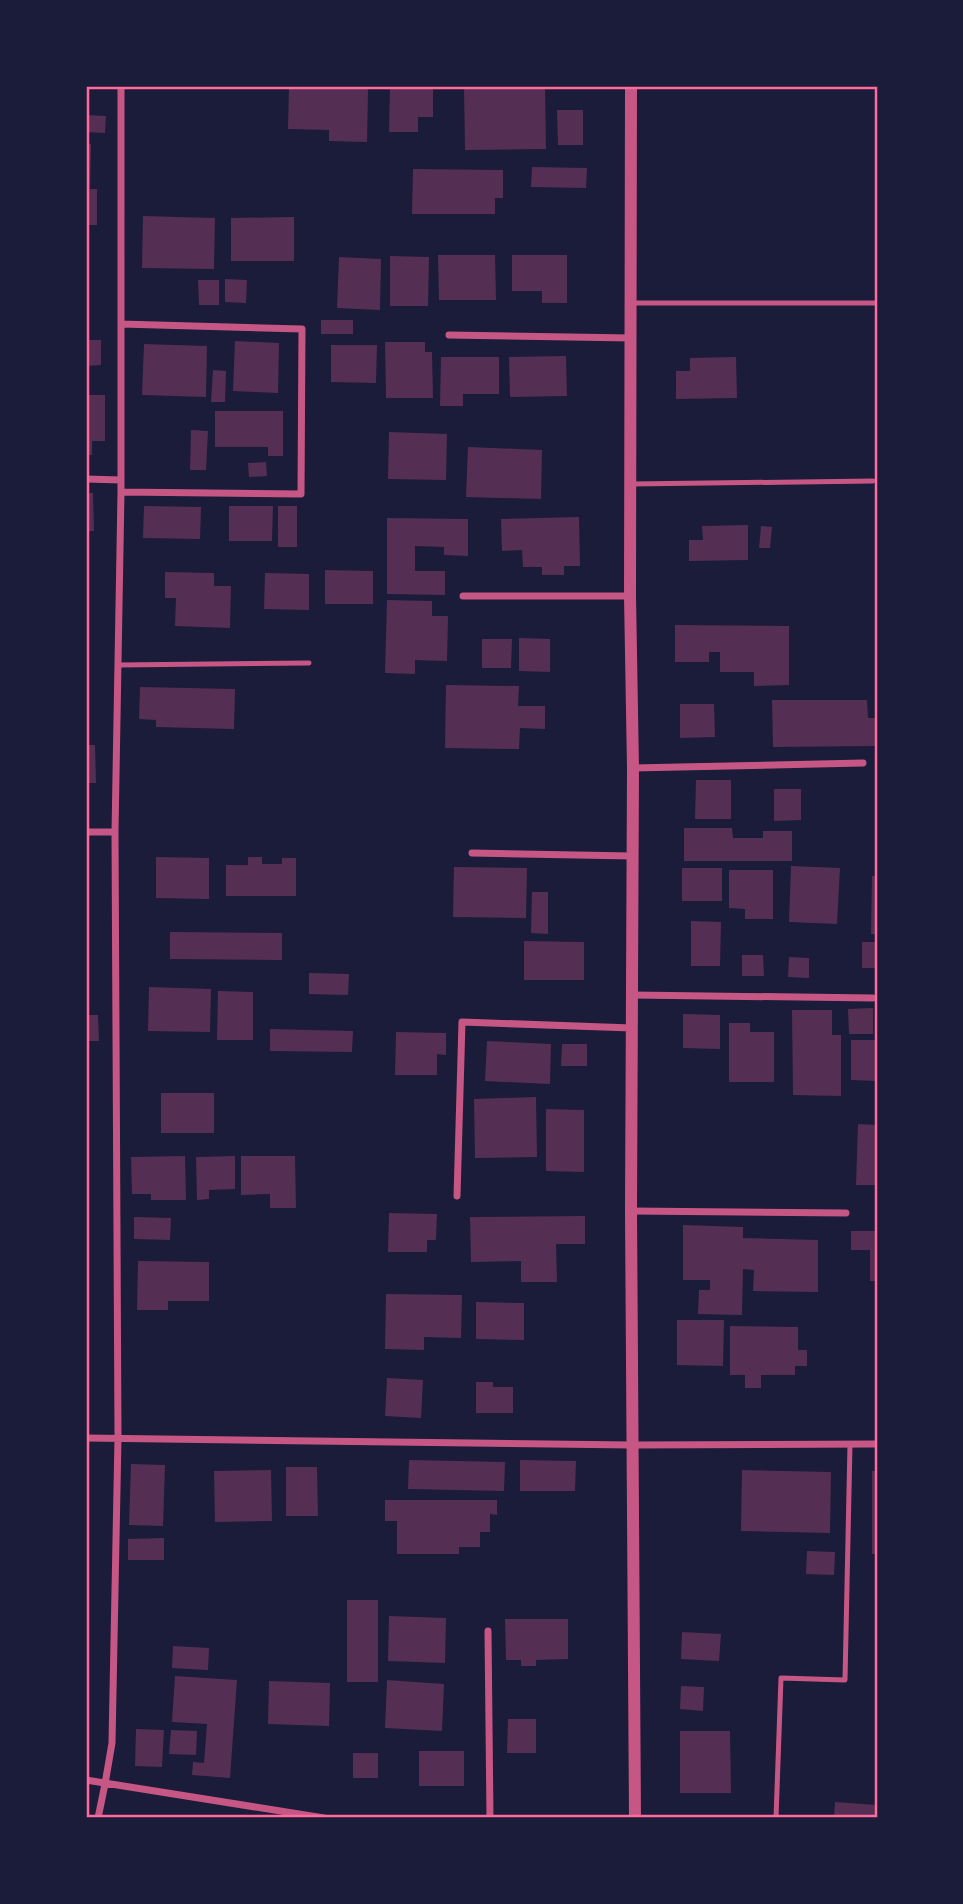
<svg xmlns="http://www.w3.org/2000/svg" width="963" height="1904" viewBox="0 0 963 1904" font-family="'Fira Sans',sans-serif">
  <rect width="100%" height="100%" fill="#1b1b3a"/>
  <path fill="#542f53" d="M390,86H433V117H418V132H389Z
    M545,86L546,149L465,150L464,87Z
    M289,87L368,89L367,142L329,141V130L288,129Z
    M557,110H583V145H558Z
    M86,115L106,116L105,133L86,132Z
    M86,144H91L90,189H97V225H86Z
    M532,167L587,168L586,188L531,187Z
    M413,169L503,170V198H495V214H412Z
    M143,216L215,218L214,269L142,268Z
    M294,217V261H231V218Z
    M438,255H495L496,300H439Z
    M512,255H567V303H542V291H512Z
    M390,256L429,257L428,306H390Z
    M339,257L381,259L380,310L337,308Z
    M225,279L247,280L246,303L225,302Z
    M198,280H219V305H199Z
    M321,320H353V334H321Z
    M86,340H101V365L86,366Z
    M235,341L279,343L278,393L233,391Z
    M385,342H425V352H432L433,398H386Z
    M144,344L207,346L206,397L142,395Z
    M331,345H377L376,383L331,382Z
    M566,356L567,396L510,397L509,357Z
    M441,357H499V394H463V406H440Z
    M736,357L737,398L676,399V371H690V358Z
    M213,370L226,371L225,402H211Z
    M86,395H105V441H92V455H86Z
    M215,411H283V456H268V447H215Z
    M191,430L208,431L206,470H190Z
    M389,432L447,434L446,480L388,479Z
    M468,447L542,450L541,499L466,497Z
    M266,462L267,476L249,477L248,463Z
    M86,493H93L94,531H86Z
    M144,506L201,507L200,539L143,538Z
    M229,506H273L272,541H229Z
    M278,506H297V547H278Z
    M579,517L580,566H564V575H542V567H523L522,550L502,551L501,519Z
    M387,518L468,519V556L444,555V547L415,546V571H445V595L387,594Z
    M748,525V560L689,561V540H703L702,526Z
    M761,526L772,527L770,548H759Z
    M325,570L373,571V604H325Z
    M165,572L214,573V586H231L230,628L175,626L176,598H165Z
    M265,573L309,574V610L264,609Z
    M387,600L432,601V616H448L447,661L415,660V674L385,673Z
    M675,625L789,626V685L754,686V672H720V652H709V662H675Z
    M519,638L550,639V672L519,671Z
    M482,639H512L511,668H482Z
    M446,685L519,686L518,706H545V729L520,728L519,749L445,748Z
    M140,687L235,689L234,729L156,727V720L139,719Z
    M772,700H867L868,718H877V746L773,747Z
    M680,704H714L715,737L680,738Z
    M86,745H95L96,783H86Z
    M696,780H731V819H695Z
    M774,789H801V820L774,821Z
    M684,828H732L733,838H763V831H792V861H684Z
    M156,857L209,858V899L156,898Z
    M248,857H262V864H282V858H296V896H226V865H248Z
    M791,866L840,868L837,924L789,922Z
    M454,867L527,868L526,918L453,917Z
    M682,868H722V901H682Z
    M729,870H773V919H745V909L729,908Z
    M872,876H877V934H871Z
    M532,892H548V934L531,933Z
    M691,921L721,922L720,966H691Z
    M170,932L282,933V960L170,959Z
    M524,941L584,942V980H524Z
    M862,942H877V968H862Z
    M742,955H763L764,976H742Z
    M789,957L809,958V978L788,977Z
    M309,973L349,974L348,995L309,994Z
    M149,987L211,989L210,1032L148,1031Z
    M218,991L253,992V1040H217Z
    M873,1008V1034H849L848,1009Z
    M792,1010H832V1035H841V1096L793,1095Z
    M683,1014L720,1015V1049L683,1048Z
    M86,1015H98L99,1041H86Z
    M729,1023H750V1032H774V1082H729Z
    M270,1029L353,1031L352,1052L270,1051Z
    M396,1032L446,1033V1055L437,1054V1075H395Z
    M851,1040H877V1081L851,1080Z
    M487,1041L551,1044L550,1084L485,1081Z
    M562,1044H587V1066H561Z
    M161,1093H214V1133H161Z
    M536,1097L537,1157L475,1158L474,1099Z
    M546,1109L584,1110V1172L546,1171Z
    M858,1124L877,1125V1185H856Z
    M185,1156L186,1200H151V1194H132L131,1157Z
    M235,1156V1189L209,1190V1199L197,1200L196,1157Z
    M241,1156H295L296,1208H270V1194L241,1195Z
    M389,1213L437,1214L436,1240H427V1252H388Z
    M585,1216V1244H556L557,1282H521V1261L471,1262L470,1217Z
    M134,1217L171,1218L170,1240L134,1239Z
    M683,1225L743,1227V1238L818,1240V1292L753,1291L754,1270L743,1269L742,1315L698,1314L699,1290H710V1280H683Z
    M851,1231H877V1281H870V1250H851Z
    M138,1261L209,1262V1301H168V1310H137Z
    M386,1294L462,1295L461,1338L424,1337V1350L385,1349Z
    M476,1302L524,1303V1340L476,1339Z
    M677,1320H724L723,1366L677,1365Z
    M730,1326L798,1327V1350H807V1366H795V1375H761V1388H745V1375H730Z
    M387,1378L423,1380L421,1418L385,1416Z
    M476,1382H493V1387H513V1413H476Z
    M409,1460L505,1462L504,1491L408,1489Z
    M520,1460L576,1461L575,1491H520Z
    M131,1464L165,1465L163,1526L129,1525Z
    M286,1467H317L318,1516H286Z
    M271,1470L272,1521L215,1522L214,1471Z
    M742,1470L831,1472L830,1533L741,1531Z
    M872,1471H877V1554H872Z
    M385,1500H497V1515L490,1514V1532H480V1547H459V1554H397V1521H385Z
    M164,1538V1560H128V1539Z
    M807,1551L835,1552L834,1575L806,1574Z
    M347,1600H378V1682H347Z
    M389,1616L446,1618L445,1663L388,1661Z
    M505,1619H568V1659L536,1660V1666H521V1660H506Z
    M682,1632L721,1634L719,1661L681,1659Z
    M173,1646L209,1648L208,1670L172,1668Z
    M175,1676L237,1680L230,1778L192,1775L193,1762L204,1763L207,1724L172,1722Z
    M387,1680L444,1684L442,1731L385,1728Z
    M269,1681L330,1683L329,1726L268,1724Z
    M681,1686L704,1687L703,1711L680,1709Z
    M508,1719H536V1753H507Z
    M136,1729L164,1730L162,1767L135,1766Z
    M171,1730L197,1731L196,1755L169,1754Z
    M680,1731H730L731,1793H680Z
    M419,1751H464V1786H419Z
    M353,1753H378V1778H353Z
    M835,1802L877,1805V1818H834Z"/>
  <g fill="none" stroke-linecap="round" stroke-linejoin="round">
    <path stroke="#c65784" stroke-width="5" d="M631,303H877
      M631,484L873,481
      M118,665L309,663
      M776,1818L781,1678L845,1680L850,1444"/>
    <path stroke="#c65784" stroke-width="7" d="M449,335L631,338
      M86,479L121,480
      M121,492L301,494L302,329L121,324
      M463,596H630
      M633,768L863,763
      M86,832H115
      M472,853L632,856
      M633,995L873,998
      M457,1196L462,1022L632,1028
      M631,1211L846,1213
      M86,1438L632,1445L877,1444
      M488,1631L490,1818
      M86,1780L324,1818
      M98,1818L105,1784L112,1743L118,1438L115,832L121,492V86"/>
    <path stroke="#c65784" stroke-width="12" d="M631,86L630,596L633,768L631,1211L635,1818"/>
  </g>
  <rect width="963" height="1904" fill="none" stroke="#1b1b3a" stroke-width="175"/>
  <rect x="88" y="88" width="788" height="1728" fill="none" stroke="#ff6b9d" stroke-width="2.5"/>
</svg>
